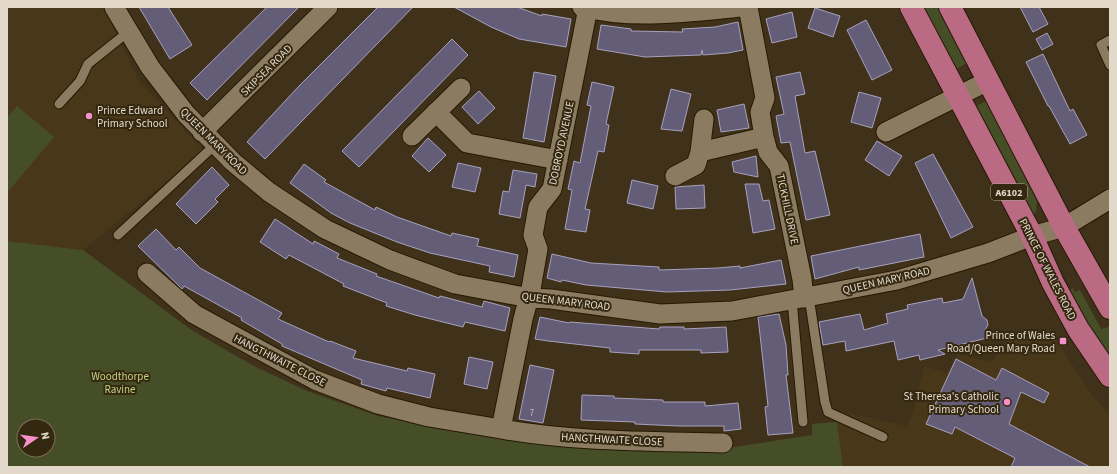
<svg xmlns="http://www.w3.org/2000/svg" width="1117" height="474" viewBox="0 0 1117 474" font-family="'Source Sans 3',sans-serif">
  <rect width="100%" height="100%" fill="#40321a"/>
  <path fill="#483718" d="M7,7H103L139,81L204,151L83,250L7,241Z
    M1049,329L1092,395L1110,415V467H843L837,422L848,413L907,426L913,413L924,366L947,373L958,354L992,362L1005,342Z"/>
  <path fill="#464e27" fill-rule="evenodd" d="M919,7H939L969,62L952,71Z
    M988,100L1037,197L1036,211L1032,216L972,108Z
    M17,106L54,137L7,193V118Z
    M7,241L83,250L193,331L250,364L307,391L378,416L444,429L535,442L625,450H716L812,435V424L837,422L843,467H7ZM24,426H48V450H24Z
    M1073,288L1075,292L1080,290L1101,329L1109,327L1110,329V361L1067,291Z"/>
  <path fill="#645d78" stroke="#a8a1be" d="M139,7H168L192,45L170,59Z
    M267,7H299L207,100L190,83Z
    M378,7H413L265,159L247,142L299,86Z
    M454,7H517L542,16V14L571,19L566,47L519,39L491,27Z
    M1020,7H1039L1048,24L1033,32Z
    M815,8L840,16L833,37L808,28Z
    M792,12L797,37L772,43L766,19Z
    M866,20L892,70L872,80L847,30Z
    M738,22L743,50L728,53L703,55L702,50L701,55L645,57L597,49L601,25L631,29V31L683,32L682,29L715,27Z
    M1047,33L1053,44L1042,50L1036,39Z
    M452,39L468,55L359,167L342,151Z
    M1043,54L1070,111L1073,109L1087,135L1070,144L1049,106H1048L1026,62Z
    M534,72L556,76L544,142L523,138Z
    M800,72L805,94L795,96L805,153L815,151L830,215L806,220L790,142L781,143L776,116L784,114L776,77Z
    M592,82L614,87L606,124L609,125L604,152L598,151L585,209L590,210L586,232L565,229L572,190L568,189L574,161L580,163L591,106L587,105Z
    M671,89L691,94L682,131L661,129Z
    M479,91L495,108L478,124L462,107Z
    M859,92L881,98L872,128L851,122Z
    M744,104L749,128L721,132L717,110Z
    M428,138L446,155L429,172L412,156Z
    M877,141L902,156L889,176L865,160Z
    M933,154L973,227L951,238L915,163Z
    M756,156L758,177L734,172L732,162Z
    M458,163L481,168L475,192L452,187Z
    M304,164L326,180L324,182L375,210L376,207L397,217L451,236L452,233L479,239L477,246L518,255L514,277L489,272L490,266L430,253L397,242L350,223L331,213L290,183Z
    M212,167L229,185L215,199L218,202L196,224L176,204Z
    M513,170L537,174L535,187L526,185L520,218L499,214L503,191L509,192Z
    M632,180L658,186L653,209L627,203Z
    M745,184H759L763,201L769,200L775,229L753,233Z
    M704,185L705,208L676,209L675,187Z
    M275,219L313,244L314,241L339,254L337,258L377,274L376,276L439,298L440,296L482,307L484,301L510,308L505,331L465,322L463,327L415,315L386,306L387,303L343,286L344,284L289,255L286,259L260,242Z
    M156,229L176,250L179,247L200,268L282,313L278,319L329,342L330,341L356,351L353,358L407,371L408,368L435,374L430,398L387,388L386,391L361,384L362,380L282,346V344L241,320L242,318L184,286L182,289L138,246Z
    M920,234L924,257L859,270V267L815,279L811,256Z
    M552,254L591,263L659,267V270L718,268L740,266V268L781,260L786,284L730,290L667,292L586,285L562,280L561,282L547,278Z
    M972,278L982,316L987,320L988,325L985,330L987,338L938,350L945,354L920,360L919,355L898,360L894,341L846,351L845,341L823,345L819,322L860,314L864,330L888,323L886,314L908,309L907,305L942,298L943,303L963,299Z
    M779,314L786,345L788,375H786L793,433L768,435L765,407L768,406L758,317Z
    M540,317L569,323L570,322L659,329L660,327H684V329L726,327L728,352L701,353V350H639V354L610,352V348L548,341L535,339Z
    M469,357L493,362L487,389L464,384Z
    M956,359L996,380L1002,368L1049,393L1044,403L1021,392L1009,424L1090,467H1011L1015,458L955,427L952,434L926,424Z
    M530,365L554,370L543,423L519,419Z
    M582,395L614,396V398L663,400V402H705V406L738,403L741,429L724,431V426H679L635,424V422L581,420Z"/>
  <g fill="none" stroke-linecap="round" stroke-linejoin="round">
    <defs>
      <path id="lane" d="M1110,40L1101,45L1110,65
        M59,104L80,81L88,64L128,32
        M118,235L216,144
        M809,297L825,402L828,412L883,437
        M792,300L803,422"/>
      <path id="street" d="M114,7L150,67L186,114L233,162L269,192L325,229L390,260L455,284L530,298L551,299L660,314L732,311L897,280L988,253L1032,236L1064,227L1110,199
        M582,7C633,20 689,12 741,7
        M748,7L765,98L760,112L764,137L768,152L779,166L802,279L804,298
        M588,8L552,189L538,207L533,235L538,249L531,289L523,319L501,429C574,442 649,441 723,443
        M436,112L467,143L558,160
        M202,132L328,7
        M886,132L988,81
        M412,136L461,88
        M700,152L764,137
        M675,176L696,165L700,152L704,119
        M147,273L194,314L315,380L378,404L429,417L501,429"/>
      <path id="highway" d="M911,7L1032,236L1053,283L1078,329L1110,376
        M950,7L1064,227L1110,308"/>
    </defs>
    <use href="#lane" stroke="#261902" stroke-width="11"/>
    <use href="#street" stroke="#261902" stroke-width="21"/>
    <use href="#highway" stroke="#261902" stroke-width="24"/>
    <use href="#lane" stroke="#8b7b61" stroke-width="9"/>
    <use href="#street" stroke="#8b7b61" stroke-width="19"/>
    <use href="#highway" stroke="#bb6a84" stroke-width="22"/>
  </g>
  <g fill="#f890cc" stroke="#352810" stroke-width="1.5">
    <circle cx="89" cy="116" r="4"/>
    <rect x="1059" y="337" width="8" height="8" rx="2"/>
    <circle cx="1007" cy="402" r="4"/>
  </g>
  <g text-anchor="middle" stroke-width="4" stroke-linejoin="round" paint-order="stroke">
    <g font-size="9" fill="#c2bab6">
      <text x="532" y="416">7</text>
    </g>
    <rect fill="#352810" stroke="#aea493" stroke-width="1" x="991" y="184" width="36" height="16" rx="3"/>
    <g font-size="10" font-weight="bold" fill="#e2d9cb">
      <text x="1009" y="196">A6102</text>
    </g>
    <g font-size="11" fill="#e2d9cb" stroke="#352810">
      <text transform="translate(266 70) rotate(-45)" y="4">SKIPSEA ROAD</text>
      <text transform="translate(214 141) rotate(45)" y="4">QUEEN MARY ROAD</text>
      <text transform="translate(561 143) rotate(-78)" y="4">DOBROYD AVENUE</text>
      <text transform="translate(788 209) rotate(78)" y="4">TICKHILL DRIVE</text>
      <text transform="translate(1048 269) rotate(63)" y="4">PRINCE OF WALES ROAD</text>
      <text transform="translate(886 280) rotate(-13)" y="4">QUEEN MARY ROAD</text>
      <text transform="translate(566 301) rotate(7)" y="4">QUEEN MARY ROAD</text>
      <text transform="translate(280 360) rotate(27)" y="4">HANGTHWAITE CLOSE</text>
      <text transform="translate(612 439) rotate(3)" y="4">HANGTHWAITE CLOSE</text>
    </g>
    <g font-size="11" fill="#e2d9cb" stroke="#352810" text-anchor="end">
      <text x="97" y="114" text-anchor="start">Prince Edward<tspan x="97" dy="13">Primary School</tspan></text>
      <text x="1055" y="339">Prince of Wales<tspan x="1055" dy="13">Road/Queen Mary Road</tspan></text>
      <text x="999" y="400">St Theresa's Catholic<tspan x="999" dy="13">Primary School</tspan></text>
    </g>
    <g font-size="11" fill="#c1d382" stroke="#352810">
      <text x="120" y="380">Woodthorpe<tspan x="120" dy="13">Ravine</tspan></text>
    </g>
  </g>
  <rect width="1117" height="474" fill="none" stroke="#e2d9cb" stroke-width="16"/>
  <g transform="translate(36 438) rotate(77)"><circle r="19" fill="#352810" stroke="#7a6f5b"/>
  <path d="M0-3L7 15L0 10L-7 15Z" fill="#f890cc"/>
  <text y="-6" font-size="11" font-weight="bold" text-anchor="middle" fill="#e2d9cb">N</text>
  </g>
</svg>
